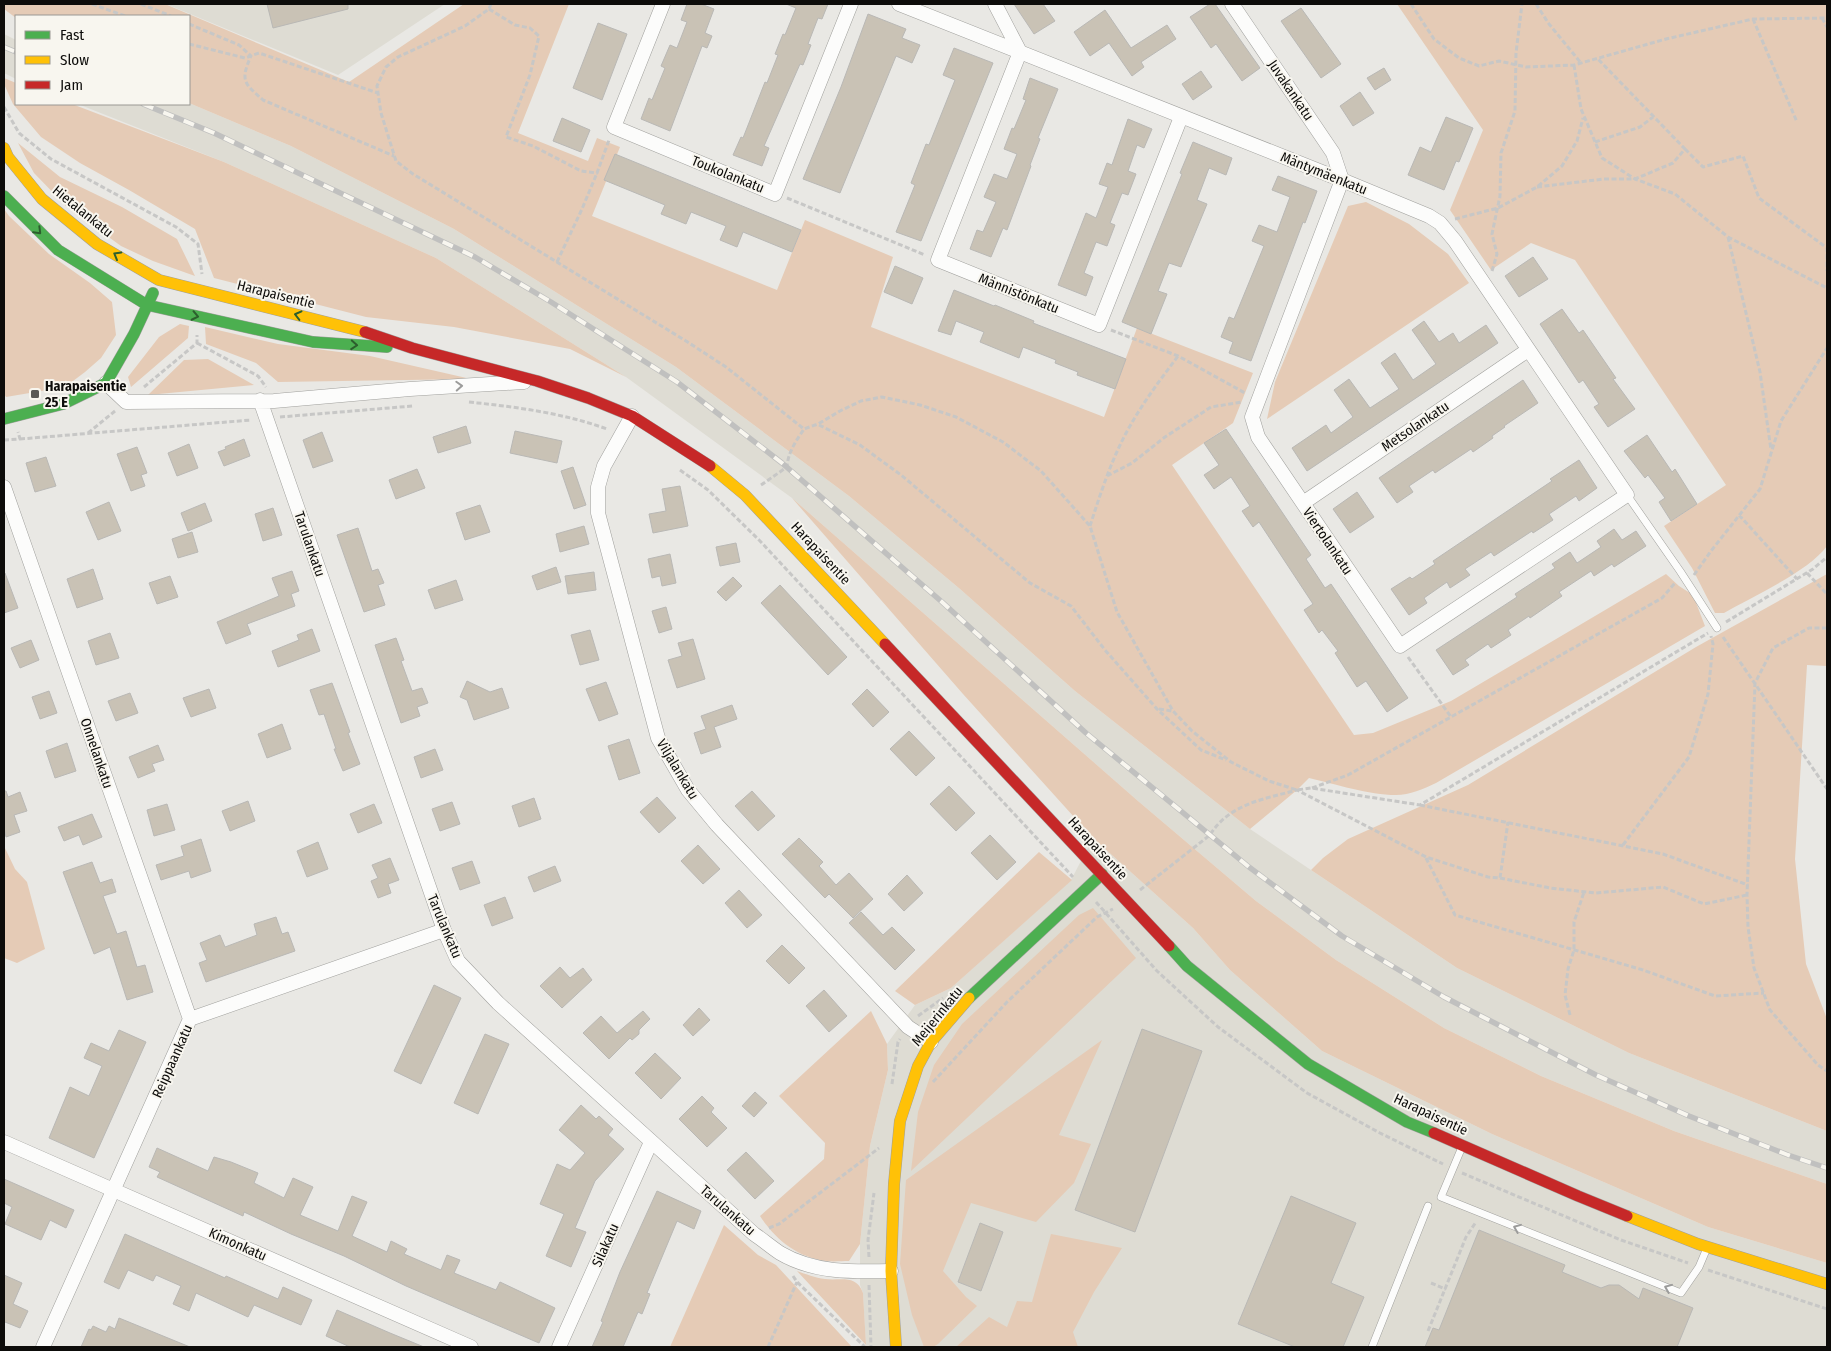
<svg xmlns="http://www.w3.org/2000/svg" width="1831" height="1351" viewBox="0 0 1831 1351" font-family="'Fira Sans Condensed',sans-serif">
  <rect width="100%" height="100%" fill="#e9e8e4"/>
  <path fill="#dedcd3" d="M166,4H445L338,75Z
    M4,34L16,40V79L4,73Z
    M189,103L291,146L454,229L676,367L849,496L960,589L1075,691L1250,829L1457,968L1629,1053L1827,1131V1184L1674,1131L1541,1076L1444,1028L1336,960L1256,901L1138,801L792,498L626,377L436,258L224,162L78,104Z
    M1093,838L1193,928L1230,970L1322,1051L1492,1134L1708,1227L1827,1263V1347H866L863,1293L860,1285V1244L870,1146L888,1070L887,1044L915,1005L951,988L1071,880Z"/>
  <path fill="#e5cbb6" d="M4,4H165L349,82L464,4H569L518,133L588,161L597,138L620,147L592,216L777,290L805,220L893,257L871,327L1104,417L1137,328L1253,373L1233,423L1172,465L1354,735L1373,733L1451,701L1666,574L1679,586L1693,595L1705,626L1436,783C1423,789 1410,795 1396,795C1369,795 1335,784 1309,778L1297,790L1250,829L1075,691L960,589L849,496L676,367L454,229L291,146L189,103V16H16V18L4,9Z
    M1397,4H1827V546C1808,572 1753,596 1724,613H1715L1692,568L1664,526L1726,485L1575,260L1531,243L1491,270L1450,210L1483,130Z
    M4,78L16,83V104H72L224,162L436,258L626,377L570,349L454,327L366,317L214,278L195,229L129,190L80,163L41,137L13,104L4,84Z
    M18,143L60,177L122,207L177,239L195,276L153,261L121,246L66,206L34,173Z
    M1366,202L1409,224L1448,254L1469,283L1267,419L1275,382L1348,206Z
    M4,209L9,216L49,254L90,283L112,302L116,335L101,358L85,372L65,387L6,397L4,394Z
    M180,324L189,326L188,338L131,387L128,377L159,337Z
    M205,327L278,344L370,356L471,379L278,382L256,363L206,344Z
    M208,359L254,385L148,395L184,360Z
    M792,498L1138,801L1256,901L1336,960L1444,1028L1541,1076L1674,1131L1827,1184V1263L1708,1227L1492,1134L1322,1051L1230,970L1193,928L1093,838L963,694Z
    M1827,574V666L1807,665L1795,859L1806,964L1827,1019V1131L1629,1053L1457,968L1311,870L1323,858L1348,839L1468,785L1696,647Z
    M4,846L15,869L27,882L45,949L17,963L4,958Z
    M1039,852L1072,880L951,988L915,1005L895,991Z
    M1093,908L1136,958L911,1171L918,1112L934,1065L962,1024L1079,915Z
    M871,1011L887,1044L888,1070L870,1146L860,1244L849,1261C842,1261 833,1262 826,1261C797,1257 776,1240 760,1216L824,1159L825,1143L779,1096Z
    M1102,1040L1059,1135L1091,1144L1074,1183L1036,1222L971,1203L943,1271L966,1297L977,1306L938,1344L933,1347H924L912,1315L900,1264L906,1180Z
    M724,1225L758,1255L776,1265L852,1347H670Z
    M1051,1234L1122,1248L1094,1292L1073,1332L1078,1347H956L989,1317L1007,1327L1017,1301L1032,1302Z
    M797,1271C806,1274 815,1278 825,1279C841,1281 856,1274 863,1293L866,1345Z"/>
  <path fill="#c9c2b5" stroke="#b9b8b5" d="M267,4H348V9L273,28Z
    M687,4H701L714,9L705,33L712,36L707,48L702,46L670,131L641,119L649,98L652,100L665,68L661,66L670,45L677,48L687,22L681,20Z
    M786,4H828L822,19L818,18L808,44L811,45L803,65L800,64L764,146L769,148L762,166L733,155L741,137L743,138L765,82L767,83L778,55L775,54L783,34L785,35L796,8Z
    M1014,4H1043L1055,21L1034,34Z
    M1210,4H1215L1260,68L1242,81L1216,44L1211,48L1190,17Z
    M1301,8L1341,64L1321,78L1281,21Z
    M1105,10L1131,48L1167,25L1176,39L1141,62L1144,67L1132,76L1109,43L1090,56L1074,32Z
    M868,14L906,29L902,38L920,45L912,63L896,56L840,193L803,179L841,87Z
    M598,23L627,34L602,100L573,88Z
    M954,48L993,63L921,241L896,232L915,185L911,183L926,144L929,145L955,80L943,75Z
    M1384,68L1391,80L1375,90L1367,78Z
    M1201,71L1212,87L1193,100L1182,84Z
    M1030,78L1058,89L1038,138L1040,139L1030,165L1031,166L1007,230L1003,228L991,257L970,249L977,230L983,232L996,202L984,197L994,174L1007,179L1017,154L1004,149L1012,128L1014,129L1026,100L1023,99Z
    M1360,92L1374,113L1353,126L1340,106Z
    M1446,117L1473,128L1459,162L1456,161L1444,190L1408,175L1420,147L1431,152Z
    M562,118L590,130L581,152L553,141Z
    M1128,119L1152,129L1144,148L1137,145L1128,171L1136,174L1128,195L1122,193L1110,223L1115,225L1107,246L1096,242L1084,273L1093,277L1086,296L1058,285L1086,213L1096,218L1108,187L1099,184L1107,163L1112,165Z
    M1193,142L1232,158L1226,175L1209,168L1197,200L1207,204L1181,267L1169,263L1158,291L1167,294L1151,334L1122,322L1182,174L1180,173Z
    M615,154L801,230L792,252L743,232L737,247L720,240L726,226L691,212L686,224L661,214L665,205L604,180Z
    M1278,176L1317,191L1305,223L1303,222L1251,361L1229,353L1233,342L1221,337L1229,317L1234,319L1264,246L1252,241L1259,225L1277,232L1290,197L1272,190Z
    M1533,257L1548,279L1519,297L1505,276Z
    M895,266L923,278L912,304L884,292Z
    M954,290L994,306L995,305L1034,321L1033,323L1126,359L1115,389L1077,375L1078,372L1055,363L1056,360L1023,347L1019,358L980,342L984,332L956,321L951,335L938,331Z
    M1562,309L1579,333L1583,330L1616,378L1613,379L1635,409L1608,427L1594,407L1599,404L1583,380L1579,383L1540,324Z
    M1424,321L1439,342L1453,333L1459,343L1486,325L1498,343L1307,471L1292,448L1326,425L1331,433L1353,417L1334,390L1349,379L1370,408L1399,389L1381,363L1395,353L1413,380L1436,364L1412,330Z
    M1523,380L1538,403L1504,426L1505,427L1492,436L1493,438L1473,452L1471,449L1435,473L1433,470L1409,486L1413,492L1397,503L1379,478Z
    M466,426L471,443L438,453L433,437Z
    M1226,429L1311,555L1306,559L1325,588L1331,584L1408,698L1387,712L1366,681L1357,687L1335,653L1338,651L1322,630L1319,633L1304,610L1313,604L1259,522L1253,527L1242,511L1250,506L1231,477L1214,489L1204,475L1219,465L1204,443Z
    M515,431L562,441L557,463L510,453Z
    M322,432L333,461L313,468L303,440Z
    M1647,435L1672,472L1675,469L1697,504L1671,521L1659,502L1665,498L1648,475L1645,478L1624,451Z
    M244,439L250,456L224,466L218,452L226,449L225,447Z
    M189,444L198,468L177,476L168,453Z
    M137,447L147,473L141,475L145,486L131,491L117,454Z
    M46,457L56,486L35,492L26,463Z
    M1579,460L1597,488L1579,501L1576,496L1549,514L1553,520L1533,533L1532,531L1494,556L1491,552L1465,569L1470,575L1450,588L1447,582L1424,598L1427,603L1409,615L1391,589L1410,577L1412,579L1435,564L1433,561L1552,481L1550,479Z
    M573,467L586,505L574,509L561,471Z
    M417,469L425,488L396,499L389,480Z
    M680,486L688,526L653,533L649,514L666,511L662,489Z
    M1357,492L1374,517L1350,533L1333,509Z
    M109,502L121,531L98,540L86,512Z
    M205,503L212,521L188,531L181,513Z
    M480,505L490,532L465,540L456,513Z
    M273,508L282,535L263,541L255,514Z
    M584,526L589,544L560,552L556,534Z
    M358,528L372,571L378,569L384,583L378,585L385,605L364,612L337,535Z
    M1614,529L1622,540L1636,531L1646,546L1614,567L1612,564L1594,576L1591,571L1559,592L1562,596L1530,618L1529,616L1508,630L1511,635L1491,648L1488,644L1465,660L1469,665L1453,675L1436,650L1517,597L1515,594L1555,568L1552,564L1570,552L1577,563L1601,547L1597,541Z
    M192,532L198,552L178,558L172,539Z
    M736,543L740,562L720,566L716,547Z
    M670,554L676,583L662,586L660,576L652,578L648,559Z
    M556,567L561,582L537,590L532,576Z
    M93,569L103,599L77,608L67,579Z
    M292,571L299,591L291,594L295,606L247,624L251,634L226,644L217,622L279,596L272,578Z
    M594,572L596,590L568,594L565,576Z
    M5,573L18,608L4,613V574Z
    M170,576L178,597L157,604L149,583Z
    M733,577L742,586L726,601L717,592Z
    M456,580L463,600L435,609L428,590Z
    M780,585L847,657L828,675L761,603Z
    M666,607L672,629L659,633L652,611Z
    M312,629L320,651L278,667L272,651L299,640L297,635Z
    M590,630L599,660L580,665L571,635Z
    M110,633L119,658L96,665L88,641Z
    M396,638L404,660L401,661L412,691L422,688L428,703L417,707L420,716L401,723L375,645Z
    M693,639L705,679L677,688L668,660L682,656L678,643Z
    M31,640L39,660L20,668L11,648Z
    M467,681L490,692L502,688L509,708L474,720L467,700L460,697Z
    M606,682L618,714L599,721L586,689Z
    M332,683L350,732L348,733L360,764L343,771L334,749H336L324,714L319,715L310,690Z
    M209,689L216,708L191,717L183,698Z
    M867,689L889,712L873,727L852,704Z
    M49,691L57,713L40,719L32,697Z
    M130,693L138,713L116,721L108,701Z
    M732,705L737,719L714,727L721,747L701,754L694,733L706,729L701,716Z
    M282,724L291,749L267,758L258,734Z
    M909,731L935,758L916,776L890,749Z
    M629,739L640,773L619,780L608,746Z
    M67,743L76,771L55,778L46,751Z
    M158,745L164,760L152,764L155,771L138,778L129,757Z
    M435,749L443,770L421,778L414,757Z
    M949,786L975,813L956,831L930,804Z
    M4,791H6L8,797L20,792L27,811L14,815L20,832L6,837L4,829Z
    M752,791L775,816L758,831L735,806Z
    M657,797L676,818L659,833L640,812Z
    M534,798L541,819L519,827L512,806Z
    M248,801L255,821L230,831L222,811Z
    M452,802L460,824L440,831L432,809Z
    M167,804L175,830L154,836L147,810Z
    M374,804L382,823L358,833L350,814Z
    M92,814L102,837L83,845L79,835L64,841L58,827Z
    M990,835L1016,862L997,880L971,853Z
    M799,838L823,862L819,866L836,885L849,873L873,899L853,918L829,894L825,898L782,854Z
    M201,839L211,871L191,878L189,871L161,880L156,865L184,856L181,846Z
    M318,842L328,869L307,877L297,851Z
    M698,845L720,869L703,884L681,861Z
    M390,858L399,880L388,884L391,893L378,898L371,881L378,878L372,865Z
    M472,861L480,883L460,890L452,868Z
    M92,862L100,883L112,879L116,892L103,896L117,934L126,931L137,967L145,965L153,992L127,1000L110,947L94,954L63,872Z
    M555,866L561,881L534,892L528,877Z
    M907,875L923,893L904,911L888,894Z
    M739,890L762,915L747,928L725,903Z
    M505,897L513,918L492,926L484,905Z
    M861,912L883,935L892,927L915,950L895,970L849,923Z
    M276,917L282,934L288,932L295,951L206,982L199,963L207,960L200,943L220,935L225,947L257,935L254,924Z
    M782,945L805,968L789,984L766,961Z
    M560,967L570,978L583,968L592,980L562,1008L540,986Z
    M434,985L461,998L421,1084L394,1071Z
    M824,990L847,1016L829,1032L806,1006Z
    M699,1008L710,1020L693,1036L683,1025Z
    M643,1011L650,1019L639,1030V1034L632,1040L630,1038L609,1059L583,1033L601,1016L617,1033Z
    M1142,1029L1202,1051L1135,1232L1075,1210Z
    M119,1030L146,1042L94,1158L49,1138L70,1087L89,1096L102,1066L84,1058L91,1043L109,1051Z
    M485,1034L509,1044L478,1114L454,1103Z
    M655,1053L681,1078L661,1099L635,1073Z
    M755,1092L767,1103L754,1117L742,1106Z
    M702,1096L714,1108L711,1112L727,1128L707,1147L679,1119Z
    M581,1105L596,1119L599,1116L613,1129L608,1135L624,1149L595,1181L575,1228L586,1232L571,1267L546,1256L564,1214L540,1204L557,1164L570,1170L585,1153L559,1130Z
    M157,1148L208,1171L214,1157L231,1162L258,1173L254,1183L284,1198L293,1178L313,1187L300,1215L338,1231L352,1196L367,1202L352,1236L387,1252L391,1241L407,1249L404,1254L441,1270L447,1255L460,1260L454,1273L496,1290L500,1282L555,1308L539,1343L406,1286L344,1256L291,1234L244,1212L243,1216L157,1177L160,1172L149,1167Z
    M746,1152L774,1181L755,1199L727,1170Z
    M4,1179L74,1210L66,1228L50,1220L41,1240L5,1224L12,1207L4,1203Z
    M657,1191L701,1211L694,1229L677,1221L647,1293L650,1294L642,1314L638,1312L623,1347H592L603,1322L601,1321L620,1272Z
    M1291,1196L1356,1223L1331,1283L1364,1297L1343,1347H1295L1238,1324Z
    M980,1223L1003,1232L981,1291L958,1282Z
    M1479,1230L1565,1265L1562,1272L1601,1288L1609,1285H1619L1639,1299L1643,1288L1693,1308L1677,1347H1425L1433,1328L1439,1330Z
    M125,1234L225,1278L226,1276L278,1299L283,1287L312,1300L301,1325L254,1305L248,1317L196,1293L189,1311L173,1304L181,1286L156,1275L153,1281L128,1270L119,1289L104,1282Z
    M4,1275L22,1283L13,1304L28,1311L20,1328L5,1322L4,1325Z
    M337,1310L390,1333L424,1347H350L326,1336Z
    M119,1318L190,1347H81L89,1329L91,1330L93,1326L106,1332L109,1326L115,1329Z"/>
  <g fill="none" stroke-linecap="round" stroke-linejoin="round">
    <defs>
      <path id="lane" d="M1627,495L1680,571L1717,628
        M1462,1147L1441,1197L1681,1293L1699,1267L1707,1248
        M1372,1347L1428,1206"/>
      <path id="street" d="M663,4L614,127L775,194L851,4
        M899,4L1342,180L1429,216L1440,223L1455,241L1627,495L1400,646L1258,437L1252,417L1342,180L1333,153L1232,4
        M995,4L1020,52L938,260L1099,325L1181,117
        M106,383L126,402L274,401L410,389L524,382
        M260,400L444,930L458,961L498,1003L754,1234C763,1240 771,1247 780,1253C814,1273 852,1272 891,1271
        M632,416L604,466L598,487V513L658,738L688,790L717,825L908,1027L931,1042
        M4,487L190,1019
        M1303,503L1528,350
        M4,1142L471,1347
        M43,1347L190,1019L444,930
        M559,1347L651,1142"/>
      <path id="fast" d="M4,196L58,250L147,305L313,342L387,347
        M4,419L63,404L106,383L134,334L153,293
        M1169,946L1187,966L1308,1064L1407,1122L1434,1133
        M969,998L1102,874"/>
      <path id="slow" d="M4,148L8,157L42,199L97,244L159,280L365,332
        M710,466L745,495L885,644
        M1627,1216L1698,1244L1827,1284
        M896,1347L891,1271L894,1184L900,1121L918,1066L931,1042L969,998"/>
      <path id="jam" d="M365,332L412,348L537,381L588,398L632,416L710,466
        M885,644L1169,946
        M1434,1133L1578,1196L1627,1216"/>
    </defs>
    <use href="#lane" stroke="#a0a09d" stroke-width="8"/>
    <use href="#street" stroke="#a0a09d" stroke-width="15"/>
    <use href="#fast" stroke="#a0a09d" stroke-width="12"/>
    <use href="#slow" stroke="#a0a09d" stroke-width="12"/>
    <use href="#jam" stroke="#a0a09d" stroke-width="12"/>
    <path stroke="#c7c7c6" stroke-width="3" stroke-dasharray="5 2.5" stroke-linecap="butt" d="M92,4L125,16
      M141,4L171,16
      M491,4L489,9L465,26L398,57L386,67L377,86L381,113L396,161L413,174L686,341L726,367L804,429L818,424L840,411L861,401L882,397L920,405L956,417L1003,442L1041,471L1090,526L1117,612L1173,711L1192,731L1231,762L1269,781L1297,790L1311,788L1420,805L1708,633
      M1411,4L1434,39L1459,58L1479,66L1499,61L1526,67L1574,65L1666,39L1753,19L1827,18
      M1536,4L1549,24L1581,63
      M489,9L515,25L530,28L539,36L530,75L506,137L533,146L581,171L597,173L609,140
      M1822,18L1827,27
      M1753,19L1797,122
      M189,24L239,45L251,56C240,81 244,83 263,100L394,156
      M189,44L245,58L259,53L378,93
      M1574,65L1581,109L1602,158L1635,179L1675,194L1728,237L1827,288
      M4,107L19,133L51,159L176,227L198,244L202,274
      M1595,142L1640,127L1653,117
      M1685,149L1703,167L1743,156L1759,198L1827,248V271
      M1537,187L1604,179H1635L1673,163L1685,149L1597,58
      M787,198L925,255
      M1455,219L1498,208L1537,187L1562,166L1577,141L1583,118
      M1728,237L1760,372L1771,450
      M557,262L582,209L597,173
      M1492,271L1497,254L1492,234L1500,196L1501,153L1515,111L1516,53L1522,4
      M1111,330L1178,356L1245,393
      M197,343L258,376L266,387
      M144,387L197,343V335
      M469,402C516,407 563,413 607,429
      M280,417L413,406
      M819,425L860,445L901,475L1030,583L1071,606L1105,650L1157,709L1201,750L1226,760
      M88,433L115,411
      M20,439L251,420
      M4,440L20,439L18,432
      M680,470L708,490L760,541L1073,877
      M1107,476L1132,463L1165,437L1211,407L1242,402
      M761,485L787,467C788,452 796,441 804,429
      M1739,515L1797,579
      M1090,526C1099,498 1108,470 1121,443C1136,412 1157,384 1178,356
      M1807,573L1827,594
      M1694,575L1711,551L1760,489L1781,421L1827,348
      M1726,622L1813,569L1827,557
      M1827,628H1809L1773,648L1755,683L1747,895L1748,927L1754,968L1770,1010L1818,1065L1827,1071
      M1723,637L1827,789
      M1408,657L1451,717
      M1159,709L1172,711
      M1312,788L1348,775L1662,598L1675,583
      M1420,805L1663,854L1748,885
      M1623,845L1689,757L1708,694L1713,644L1711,636
      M1426,858L1455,915L1643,970L1715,996L1764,993
      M1500,878L1550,888L1596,893L1663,887L1704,904L1747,895
      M1140,890L1210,835C1229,804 1264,799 1297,790L1426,857L1488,877L1500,878L1508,822
      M1096,902L1157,971L1218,1027L1307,1093L1380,1133L1443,1164
      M1570,1015L1565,995L1568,969L1574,950V922L1584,892
      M918,1016L943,998
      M933,1082L1007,1002L1097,917L1113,909
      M892,1084L898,1042L900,1039
      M1462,1173L1621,1240L1688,1263
      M769,1228L779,1224L879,1148
      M869,1257L868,1240L874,1193
      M1708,1270L1827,1309
      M793,1276L797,1282L865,1347
      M1431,1283L1445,1289L1466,1237L1476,1222
      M869,1285L871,1347
      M1428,1331L1445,1289
      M768,1347L797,1282"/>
    <use href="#lane" stroke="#fcfcfb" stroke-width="7"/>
    <use href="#street" stroke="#fcfcfb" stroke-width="14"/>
    <use href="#fast" stroke="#4caf50" stroke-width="11"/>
    <use href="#slow" stroke="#ffc107" stroke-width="11"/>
    <use href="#jam" stroke="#c62828" stroke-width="11"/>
    <defs>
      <path id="rail" d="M4,47L16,52
        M143,104L214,133L475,257L551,302L677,382L782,463L942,602L1086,733L1249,867L1342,936L1444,997L1596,1075L1689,1116L1788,1155L1827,1168"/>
    </defs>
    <use href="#rail" stroke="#c0c0bf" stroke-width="5.5"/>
    <use href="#rail" stroke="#f8f6ef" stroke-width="4" stroke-dasharray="11" stroke-linecap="butt"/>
  </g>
  <defs><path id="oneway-chevron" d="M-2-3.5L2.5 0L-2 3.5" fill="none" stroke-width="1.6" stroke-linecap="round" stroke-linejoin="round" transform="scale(1.25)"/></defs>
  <g stroke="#2c5e2d">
    <use href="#oneway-chevron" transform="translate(38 231) rotate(45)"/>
    <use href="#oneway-chevron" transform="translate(117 255) rotate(-150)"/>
    <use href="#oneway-chevron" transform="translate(298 315) rotate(-166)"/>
    <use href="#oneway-chevron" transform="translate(195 316) rotate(12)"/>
    <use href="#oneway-chevron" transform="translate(354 345) rotate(4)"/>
  </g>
  <g stroke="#9c9c9b">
    <use href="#oneway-chevron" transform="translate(459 386) rotate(-3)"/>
    <use href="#oneway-chevron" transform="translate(1517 1228) rotate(-158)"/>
    <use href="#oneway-chevron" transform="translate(1668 1288) rotate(-158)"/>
  </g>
  <rect fill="#5a5956" stroke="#f8f6ef" stroke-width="2" x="30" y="389" width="10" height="10" rx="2.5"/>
  <g text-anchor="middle" stroke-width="4" stroke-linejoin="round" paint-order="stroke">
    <g font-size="14" fill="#0d0c0a" stroke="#f8f6ef">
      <text transform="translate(1291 90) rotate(56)" y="5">Juvakankatu</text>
      <text transform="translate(1324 173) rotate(22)" y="5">Mäntymäenkatu</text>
      <text transform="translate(728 174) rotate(22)" y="5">Toukolankatu</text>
      <text transform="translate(83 211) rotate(39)" y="5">Hietalankatu</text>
      <text transform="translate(1019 293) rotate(22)" y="5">Männistönkatu</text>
      <text transform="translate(276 294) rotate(14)" y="5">Harapaisentie</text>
      <text transform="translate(1415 426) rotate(-34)" y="5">Metsolankatu</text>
      <text transform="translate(1328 541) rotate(56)" y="5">Viertolankatu</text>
      <text transform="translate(310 544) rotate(71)" y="5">Tarulankatu</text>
      <text transform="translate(821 553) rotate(47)" y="5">Harapaisentie</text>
      <text transform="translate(97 753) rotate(71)" y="5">Onnelankatu</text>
      <text transform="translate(678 769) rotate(59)" y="5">Viljalankatu</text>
      <text transform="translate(1098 848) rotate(47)" y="5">Harapaisentie</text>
      <text transform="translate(445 926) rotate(67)" y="5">Tarulankatu</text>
      <text transform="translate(937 1016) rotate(-51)" y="5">Meijerinkatu</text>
      <text transform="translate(172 1061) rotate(-66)" y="5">Reippaankatu</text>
      <text transform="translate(1431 1114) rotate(25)" y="5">Harapaisentie</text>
      <text transform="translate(728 1210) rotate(41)" y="5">Tarulankatu</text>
      <text transform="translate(238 1244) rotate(24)" y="5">Kimonkatu</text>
      <text transform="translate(605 1245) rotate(-66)" y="5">Silakatu</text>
    </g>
    <g font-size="14" font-weight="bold" fill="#0d0c0a" stroke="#f8f6ef" text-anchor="start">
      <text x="45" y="391">Harapaisentie<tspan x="45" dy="16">25 E</tspan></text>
    </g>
  </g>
  <rect width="1831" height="1351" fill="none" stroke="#0d0c0a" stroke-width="10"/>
  <rect x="15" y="15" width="175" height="90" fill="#f8f6ef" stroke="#9a9893"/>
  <rect x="25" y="31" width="25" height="8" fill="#4caf50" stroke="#9a9893"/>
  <text x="60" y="40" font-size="15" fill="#0d0c0a">Fast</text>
  <rect x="25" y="56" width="25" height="8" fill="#ffc107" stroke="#9a9893"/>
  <text x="60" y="65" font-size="15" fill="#0d0c0a">Slow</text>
  <rect x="25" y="81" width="25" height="8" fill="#c62828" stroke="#9a9893"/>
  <text x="60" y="90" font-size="15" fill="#0d0c0a">Jam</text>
</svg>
